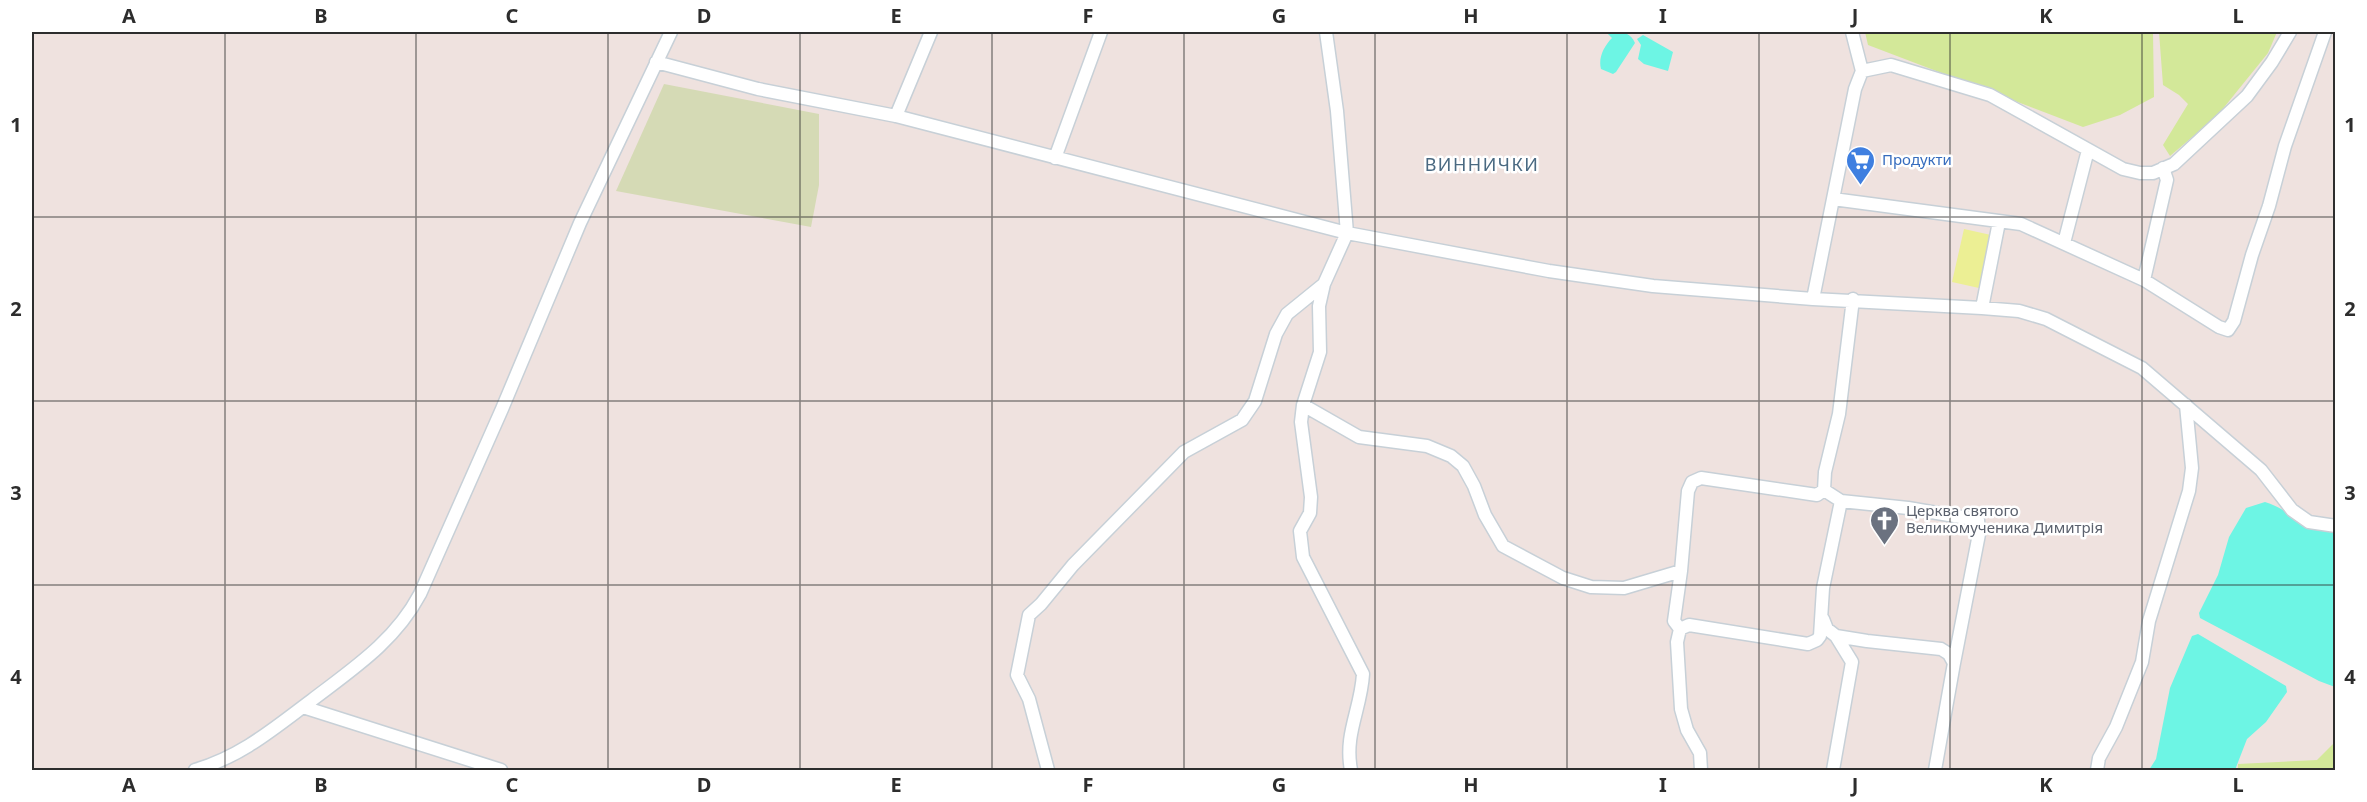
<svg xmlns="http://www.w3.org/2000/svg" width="2367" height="802" viewBox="0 0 2367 802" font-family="'Noto Sans',sans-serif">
  <rect width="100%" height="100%" fill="#efe2df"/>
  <path fill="#d3e899" d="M1865,32H2153L2154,97L2120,115L2083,127L1868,45Z
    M2159,32H2277L2268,53L2217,116L2170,156L2163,145L2188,104L2179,95L2163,85Z
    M2335,742V770H2238V764L2317,760Z"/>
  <path fill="#d5dab5" d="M664,84L819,114V185L811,227L616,191Z"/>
  <path fill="#ecef94" d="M1964,229L1991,235L1979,288L1952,282Z"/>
  <path fill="#6df5e4" d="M1606,32C1618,32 1630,30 1635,43L1616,72L1613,74L1601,69C1598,58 1604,46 1612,38Z
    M1643,35L1673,52L1668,71L1644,64L1638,59L1641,45L1637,39Z
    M2265,502C2296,511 2299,534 2335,530V687L2319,681L2200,618L2199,613L2218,575L2229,537L2246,508Z
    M2198,634L2286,686L2287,692L2266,722L2247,739L2235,770H2149L2156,759L2170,688L2192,636Z"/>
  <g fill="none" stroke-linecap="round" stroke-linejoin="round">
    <defs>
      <path id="minor" d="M1852,32L1862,71
        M656,62L758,89L896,116L1347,233L1549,271L1653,286L1813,299L1855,89L1862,71L1891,65L1990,95L2123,169L2140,173H2153L2174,164L2247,96L2272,62L2290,32
        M896,116L931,32
        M1055,158L1101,32
        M1833,199L2021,224L2144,280L2219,327L2228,330L2234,321L2252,255L2269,206L2285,146L2325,32
        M2064,243L2088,150
        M2144,280L2167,180L2163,168
        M1324,284L1319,306L1320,352L1303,405L1301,422L1311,497L1310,513L1300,531L1303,557L1363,674C1361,709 1344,734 1351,770
        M1813,299L1982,308L2019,311L2046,319L2142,368L2261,470L2292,510L2309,522L2336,526
        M1982,308L1999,222
        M1303,405L1359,437L1427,446L1451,456L1463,466L1474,486L1485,515L1503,546L1563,578L1591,587L1624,588L1681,571
        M1841,501L1908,508L1978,520L1979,534L1954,663
        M1823,619L1827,629L1836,636L1867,641L1941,649L1949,654L1954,663L1935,770
        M1680,629L1689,625L1808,644L1817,640L1820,636L1823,588L1841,501L1824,490L1825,472L1839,414L1853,299
        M303,707L501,770
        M195,770C242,756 273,729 312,700C354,668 395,641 420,594L502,409L580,223L671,32
        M1048,770L1029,699L1017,675L1029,615L1041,604L1073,565L1184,452L1242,420L1255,401L1276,334L1287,314L1324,284L1347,233L1337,111L1326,32
        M1701,770L1700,753L1687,730L1681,709L1677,642L1680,629L1674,621L1681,571L1688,491L1692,482L1701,478L1817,495L1824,490
        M1833,770L1852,662L1836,636
        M2097,770L2099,758L2116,727L2142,662L2149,621L2189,491L2192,468L2186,405"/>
    </defs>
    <use href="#minor" stroke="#c7d0d7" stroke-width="15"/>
    <use href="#minor" stroke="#fff" stroke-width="12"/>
  </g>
  <path fill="none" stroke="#2d2d2d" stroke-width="1.5" stroke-opacity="0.55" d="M225,32V770M416,32V770M608,32V770M800,32V770M992,32V770M1184,32V770M1375,32V770M1567,32V770M1759,32V770M1950,32V770M2142,32V770M32,217H2336M32,401H2336M32,585H2336"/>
  <defs>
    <symbol id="supermarket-pin" viewBox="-11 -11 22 30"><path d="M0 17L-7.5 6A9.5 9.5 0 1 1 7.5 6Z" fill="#3f7fe0" stroke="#fff"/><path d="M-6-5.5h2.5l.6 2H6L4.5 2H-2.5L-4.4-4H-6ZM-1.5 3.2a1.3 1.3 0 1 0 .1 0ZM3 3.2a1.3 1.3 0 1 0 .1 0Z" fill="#fff"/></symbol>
    <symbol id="church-pin" viewBox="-11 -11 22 30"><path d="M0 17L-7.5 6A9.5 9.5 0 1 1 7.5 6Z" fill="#6b7280" stroke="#fff"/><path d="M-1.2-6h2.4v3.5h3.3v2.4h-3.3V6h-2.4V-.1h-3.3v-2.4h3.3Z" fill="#fff"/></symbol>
  </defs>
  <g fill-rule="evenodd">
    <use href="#supermarket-pin" x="1844" y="144" width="33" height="45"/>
    <use href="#church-pin" x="1868" y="504" width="33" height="45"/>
  </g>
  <g text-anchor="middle" stroke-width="5" stroke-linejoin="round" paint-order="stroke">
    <g font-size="15" fill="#366cbe" stroke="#fff" text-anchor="start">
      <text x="1882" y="165">Продукти</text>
    </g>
    <g font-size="15" fill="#5b616d" stroke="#fff" text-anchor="start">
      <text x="1906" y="516">Церква святого<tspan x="1906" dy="17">Великомученика Димитрія</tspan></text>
    </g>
    <g font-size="18" letter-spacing="1.5" fill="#4a6981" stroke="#fff">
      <text x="1482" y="171">ВИННИЧКИ</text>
    </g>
  </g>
  <rect width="2367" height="802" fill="none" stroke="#ffffff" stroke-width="66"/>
  <rect x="33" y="33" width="2301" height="736" fill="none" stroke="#2d2d2d" stroke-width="2"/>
  <g font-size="20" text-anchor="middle" font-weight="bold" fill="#2d2d2d">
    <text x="129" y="23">A</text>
    <text x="321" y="23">B</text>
    <text x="512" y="23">C</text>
    <text x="704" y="23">D</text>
    <text x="896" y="23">E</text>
    <text x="1088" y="23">F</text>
    <text x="1279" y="23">G</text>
    <text x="1471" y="23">H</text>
    <text x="1663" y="23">I</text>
    <text x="1855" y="23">J</text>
    <text x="2046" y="23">K</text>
    <text x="2238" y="23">L</text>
    <text x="16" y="132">1</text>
    <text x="2350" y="132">1</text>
    <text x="16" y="316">2</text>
    <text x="2350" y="316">2</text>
    <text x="16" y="500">3</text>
    <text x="2350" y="500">3</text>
    <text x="16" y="684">4</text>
    <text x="2350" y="684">4</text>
    <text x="129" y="792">A</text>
    <text x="321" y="792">B</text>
    <text x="512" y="792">C</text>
    <text x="704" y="792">D</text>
    <text x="896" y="792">E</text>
    <text x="1088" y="792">F</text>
    <text x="1279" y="792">G</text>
    <text x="1471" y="792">H</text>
    <text x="1663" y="792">I</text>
    <text x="1855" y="792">J</text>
    <text x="2046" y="792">K</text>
    <text x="2238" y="792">L</text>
  </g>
</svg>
